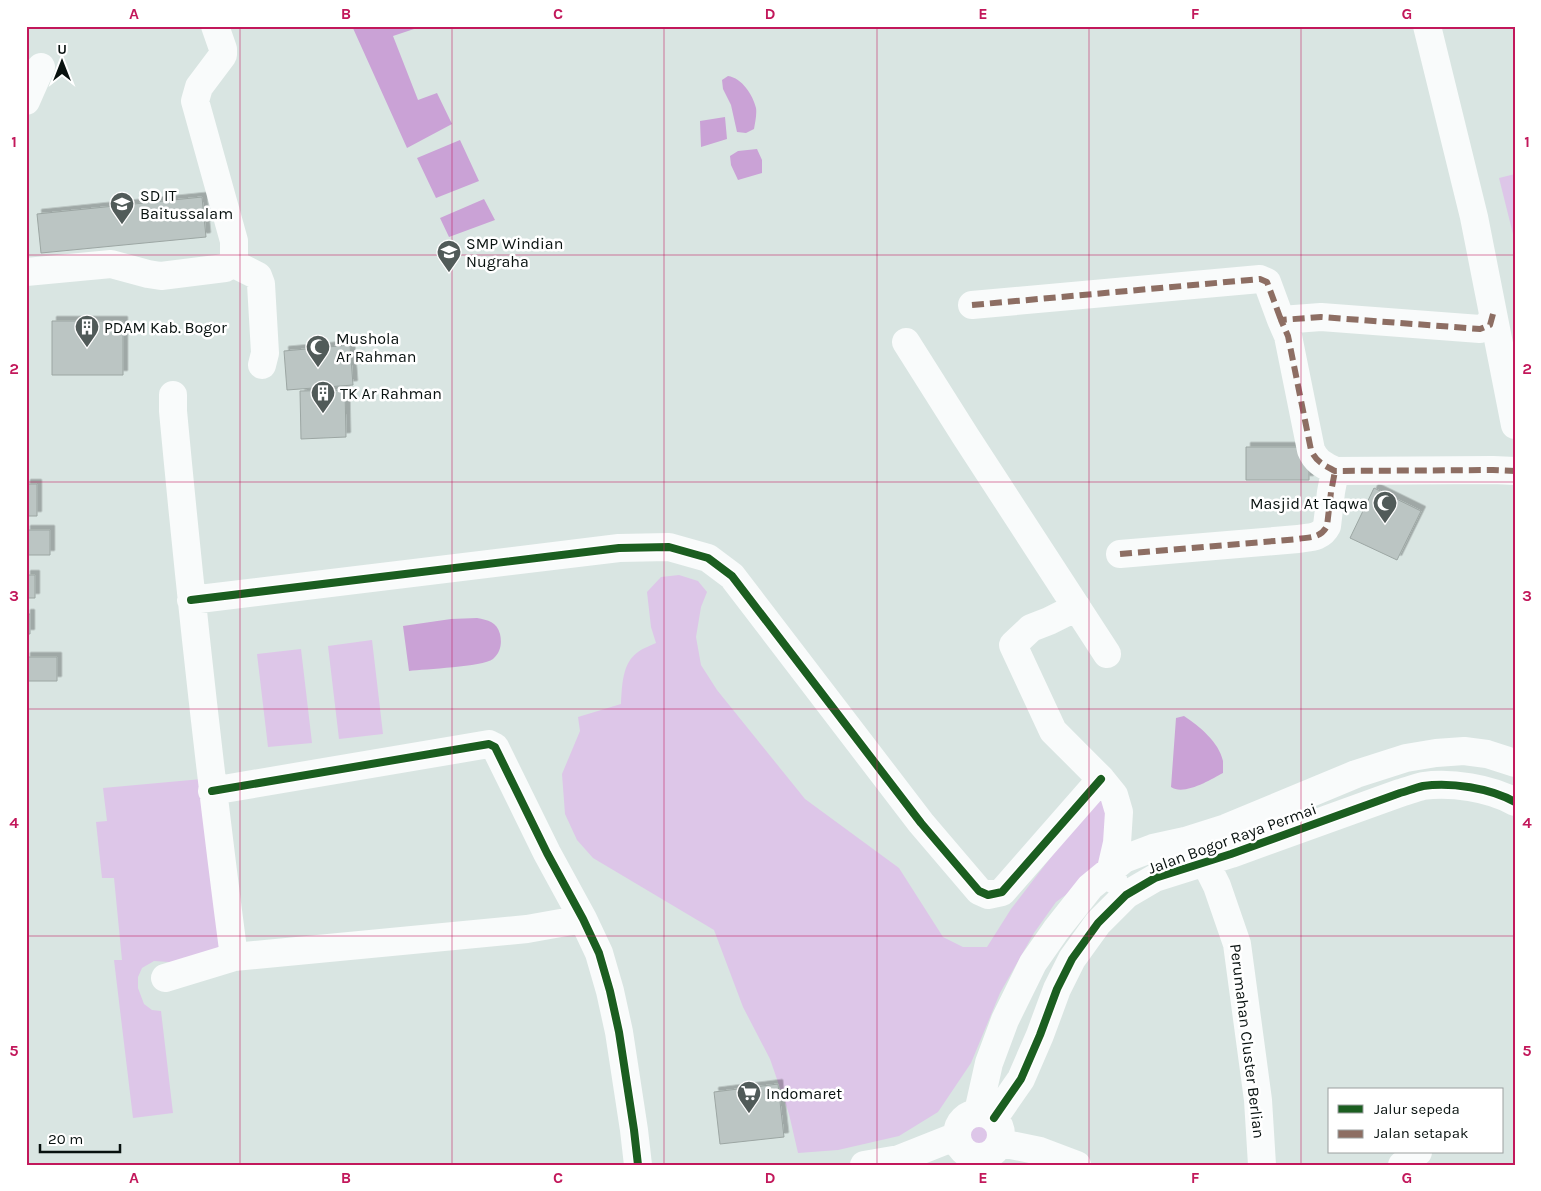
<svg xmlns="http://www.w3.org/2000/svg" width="1541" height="1191" viewBox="0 0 1541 1191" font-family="Karla,sans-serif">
  <defs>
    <filter id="shadow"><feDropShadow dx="4.5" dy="-4.5" stdDeviation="0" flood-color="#0004"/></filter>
  </defs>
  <rect width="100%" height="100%" fill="#d9e5e2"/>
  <path fill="#ddc6e8" d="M1515,174V242L1499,178Z
    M679,575L698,581L707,592L701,607L696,637L701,665L717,690L805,799L899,868L943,937L963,947H987L1011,909L1102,791L1113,793L1108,864L1056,902L1034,933L1000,993L971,1063L938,1112L899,1136L838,1150L798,1153L789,1114L770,1059L743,1007L714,930L593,858L577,840L565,814L562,774L580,731L578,717L621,704C622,686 622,663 638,652C643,648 650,646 656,643L651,627L647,592L661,577Z
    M372,640L383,734L339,739L328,646Z
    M301,649L312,743L268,747L257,654Z
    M224,777L244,959L180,967L169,962L154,961L142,968L138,977V988L144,1004L152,1010L161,1011L173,1113L133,1118L114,960H122L114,878H102L96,822L107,821L103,788Z
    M973,1117L995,1123L996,1143C993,1146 989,1149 986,1150C969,1155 955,1136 967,1122C968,1120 971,1119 973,1117Z"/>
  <path fill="#caa2d6" d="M352,26H423L393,36L418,100L437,93L452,124L407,148Z
    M728,76C742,78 753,95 756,108C757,114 755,123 754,129L746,133L737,132L731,105L723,89L722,80Z
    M725,117L727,139L701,147L700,121Z
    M460,140L479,181L436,198L417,158Z
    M757,149L762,160V173L738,180L731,165L730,156L738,151Z
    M484,199L495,220L449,237L440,218Z
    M477,618C488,620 497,622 500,634C502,643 501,652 493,659C482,667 425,669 409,671L403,626L451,619Z
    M1184,716C1199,726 1219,742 1223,761C1223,765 1223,769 1223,773C1210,780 1184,796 1171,787L1176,718Z"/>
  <path fill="#bbc5c3" stroke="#9ca6a3" filter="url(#shadow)" d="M202,197L206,237L41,253L37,214Z
    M52,321H123V375H52Z
    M350,345L353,385L287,390L284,351Z
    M345,390L346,437L301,439L300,391Z
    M1246,447H1309V480H1246Z
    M26,484H37V516H26Z
    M1374,488L1421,511L1397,560L1350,538Z
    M26,530H50V555H26Z
    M26,575H35V598H26Z
    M26,614H30V634H26Z
    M26,657H57V681H26Z
    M778,1084L784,1137L720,1144L714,1092Z"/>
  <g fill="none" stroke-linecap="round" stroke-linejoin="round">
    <path stroke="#f9fbfb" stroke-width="28" d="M1427,26L1474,217L1515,425
      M26,101L41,67
      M232,263L258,276L261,284L265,353L262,365
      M26,272L111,264L148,274L161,276L225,268L232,263L234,255V241L195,101L199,87L223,55V49L215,26
      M972,305L1260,279L1267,282L1281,320
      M1493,314L1490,325L1480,329L1321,317L1281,320L1288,336L1311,450C1316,462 1324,465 1335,471L1493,470L1515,471
      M906,342L966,437L1107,654
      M173,395V411C190,593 210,775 234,957
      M1120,554L1298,539C1310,537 1321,538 1327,526L1331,492L1335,471
      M191,600L619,548L669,547L708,558L732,576L921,823L979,891L988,895L1002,892L1101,779
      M1077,607L1049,621L1031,628L1013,645L1053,731L1101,779L1114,795L1119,812L1117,843L1111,869L1113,879
      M212,791L489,744L495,747L547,853L583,919L599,953L610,991L619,1032L634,1130L638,1165
      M1197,846L1217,886L1237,944L1258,1100L1262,1165
      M165,978L234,957L527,929L583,919
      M978,1112L989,1063L1005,1020L1033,963L1056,930L1090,887L1124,859L1153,848L1185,841L1226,828L1356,774L1406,758L1436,753L1464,751L1487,754L1515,763
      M957 1135a22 22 0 1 1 44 0a22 22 0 1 1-44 0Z
      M994,1118L1021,1079L1040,1035L1057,989L1072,959L1098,923L1126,895L1155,878L1231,854L1400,793C1407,791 1415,788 1423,786C1451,782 1490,788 1515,802
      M1001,1143L1040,1151L1077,1165
      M864,1165L899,1159L957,1136
      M1402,1165L1418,1152"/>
    <path stroke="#8d6e63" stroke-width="6" stroke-dasharray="12 6" stroke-linecap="butt" d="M972,305L1260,279L1267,282L1281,320
      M1493,314L1490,325L1480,329L1321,317L1281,320L1288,336L1311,450C1316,462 1324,465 1335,471L1493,470L1515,471
      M1120,554L1298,539C1310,537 1321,538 1327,526L1331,492L1335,471"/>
    <defs>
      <path id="cycleway" d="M191,600L619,548L669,547L708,558L732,576L921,823L979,891L988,895L1002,892L1101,779
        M212,791L489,744L495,747L547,853L583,919L599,953L610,991L619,1032L634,1130L638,1165
        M994,1118L1021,1079L1040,1035L1057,989L1072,959L1098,923L1126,895L1155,878L1231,854L1400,793C1407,791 1415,788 1423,786C1451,782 1490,788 1515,802"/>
    </defs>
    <use href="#cycleway" stroke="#fff" stroke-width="11"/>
    <use href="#cycleway" stroke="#1b5e20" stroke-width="8"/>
  </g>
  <path fill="none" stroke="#c2185b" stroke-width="1" stroke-opacity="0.55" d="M240,26V1165M452,26V1165M664,26V1165M877,26V1165M1089,26V1165M1301,26V1165M26,255H1515M26,482H1515M26,709H1515M26,936H1515"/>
  <defs>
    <symbol id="school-pin" viewBox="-11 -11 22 30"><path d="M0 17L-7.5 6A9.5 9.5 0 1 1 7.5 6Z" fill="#515b59" stroke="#fff"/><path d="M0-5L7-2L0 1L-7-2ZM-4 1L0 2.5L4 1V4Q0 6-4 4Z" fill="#fff"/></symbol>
    <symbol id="building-pin" viewBox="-11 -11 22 30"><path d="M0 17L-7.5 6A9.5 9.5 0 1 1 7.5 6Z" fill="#515b59" stroke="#fff"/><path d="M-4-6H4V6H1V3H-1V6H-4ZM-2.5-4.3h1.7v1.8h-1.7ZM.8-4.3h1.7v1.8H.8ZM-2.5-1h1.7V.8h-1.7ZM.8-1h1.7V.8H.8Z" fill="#fff"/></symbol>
    <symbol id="mosque-pin" viewBox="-11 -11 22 30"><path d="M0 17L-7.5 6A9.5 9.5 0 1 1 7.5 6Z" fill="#515b59" stroke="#fff"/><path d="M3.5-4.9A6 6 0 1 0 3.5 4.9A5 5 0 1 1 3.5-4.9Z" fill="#fff"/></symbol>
    <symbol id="supermarket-pin" viewBox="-11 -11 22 30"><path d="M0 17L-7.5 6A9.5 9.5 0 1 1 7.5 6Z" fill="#515b59" stroke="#fff"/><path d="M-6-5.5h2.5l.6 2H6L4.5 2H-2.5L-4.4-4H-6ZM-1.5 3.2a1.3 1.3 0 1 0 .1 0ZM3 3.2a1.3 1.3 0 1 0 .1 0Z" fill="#fff"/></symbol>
  </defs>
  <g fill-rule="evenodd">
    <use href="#school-pin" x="108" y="190" width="28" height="38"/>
    <use href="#school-pin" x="435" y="238" width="28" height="38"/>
    <use href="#building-pin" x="73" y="313" width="28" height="38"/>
    <use href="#mosque-pin" x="304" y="333" width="28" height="38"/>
    <use href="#building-pin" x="309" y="379" width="28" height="38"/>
    <use href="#mosque-pin" x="1371" y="489" width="28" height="38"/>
    <use href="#supermarket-pin" x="735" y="1079" width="28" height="38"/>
  </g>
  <g text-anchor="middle" stroke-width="5" stroke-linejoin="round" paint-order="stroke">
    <g font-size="16" fill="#08110f" stroke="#fff" text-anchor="start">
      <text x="140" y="201">SD IT<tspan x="140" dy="18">Baitussalam</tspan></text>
      <text x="466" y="249">SMP Windian<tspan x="466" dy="18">Nugraha</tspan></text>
      <text x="104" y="333">PDAM Kab. Bogor</text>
      <text x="336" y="344">Mushola<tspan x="336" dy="18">Ar Rahman</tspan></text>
      <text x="340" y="399">TK Ar Rahman</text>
      <text x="1368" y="509" text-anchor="end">Masjid At Taqwa</text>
      <text x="766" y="1099">Indomaret</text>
    </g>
    <g font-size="16" fill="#08110f" stroke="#fff">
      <text transform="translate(1232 838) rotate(-20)" y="6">Jalan Bogor Raya Permai</text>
      <text transform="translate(1248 1041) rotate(83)" y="6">Perumahan Cluster Berlian</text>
    </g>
  </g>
  <rect width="1541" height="1191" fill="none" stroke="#ffffff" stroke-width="55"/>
  <rect x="1328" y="1088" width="175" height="65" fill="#ffffff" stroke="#9ca09f"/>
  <rect x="1338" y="1105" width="25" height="8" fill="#1b5e20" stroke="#9ca09f"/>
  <text x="1374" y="1114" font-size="15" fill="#08110f">Jalur sepeda</text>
  <rect x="1338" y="1130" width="25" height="8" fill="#8d6e63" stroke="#9ca09f"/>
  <text x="1374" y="1138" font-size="15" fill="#08110f">Jalan setapak</text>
  <g transform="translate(62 62)" stroke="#ffffff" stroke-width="4" paint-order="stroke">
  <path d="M0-4L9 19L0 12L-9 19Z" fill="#08110f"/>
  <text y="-8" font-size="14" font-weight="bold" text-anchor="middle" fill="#08110f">U</text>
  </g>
  <path d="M40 1144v8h80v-8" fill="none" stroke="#08110f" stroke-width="2.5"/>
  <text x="48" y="1144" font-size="15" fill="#08110f" stroke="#ffffff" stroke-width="4" paint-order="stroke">20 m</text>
  <rect x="28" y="28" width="1486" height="1136" fill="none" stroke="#c2185b" stroke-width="2"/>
  <g font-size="16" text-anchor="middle" font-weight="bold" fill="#c2185b">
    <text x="134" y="19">A</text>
    <text x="346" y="19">B</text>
    <text x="558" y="19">C</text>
    <text x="770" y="19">D</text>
    <text x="983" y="19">E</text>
    <text x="1195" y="19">F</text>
    <text x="1407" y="19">G</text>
    <text x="14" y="147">1</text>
    <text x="1527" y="147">1</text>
    <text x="14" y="374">2</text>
    <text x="1527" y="374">2</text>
    <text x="14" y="601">3</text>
    <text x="1527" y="601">3</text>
    <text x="14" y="828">4</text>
    <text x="1527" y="828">4</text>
    <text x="14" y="1056">5</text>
    <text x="1527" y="1056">5</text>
    <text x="134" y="1183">A</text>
    <text x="346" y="1183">B</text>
    <text x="558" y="1183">C</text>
    <text x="770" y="1183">D</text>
    <text x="983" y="1183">E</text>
    <text x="1195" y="1183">F</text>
    <text x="1407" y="1183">G</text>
  </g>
</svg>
